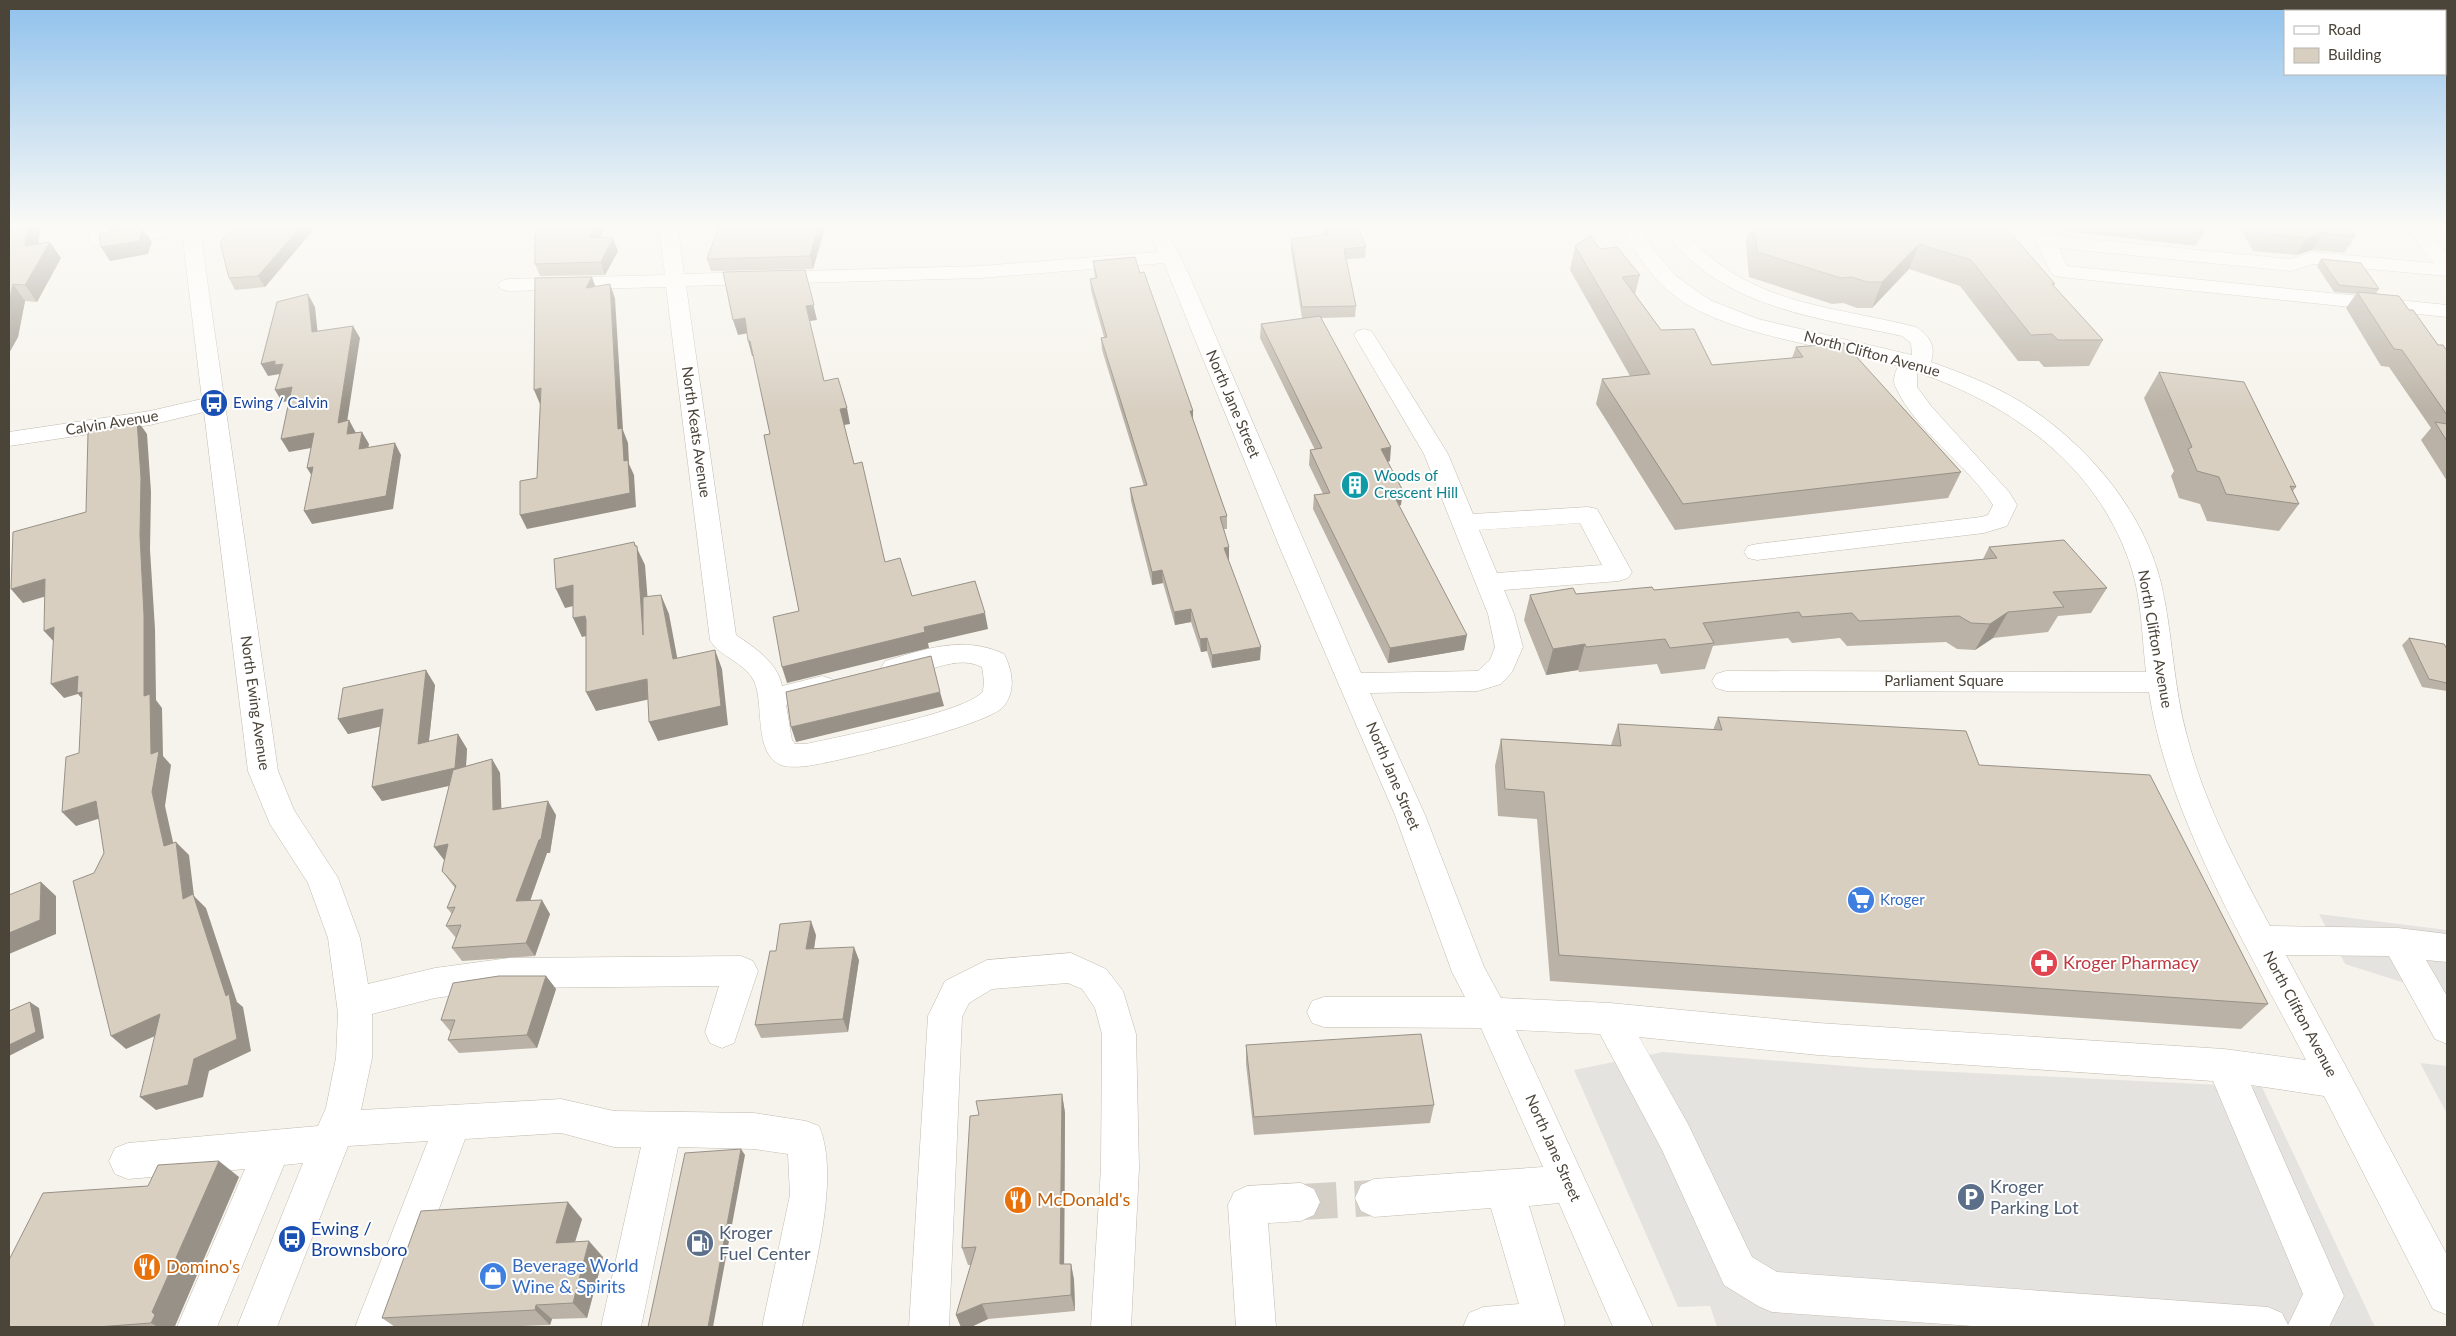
<svg xmlns="http://www.w3.org/2000/svg" width="2456" height="1336" viewBox="0 0 2456 1336" font-family="Lato,sans-serif">
  <rect width="100%" height="100%" fill="#f6f3ec"/>
  <path fill="#e5e3e0" d="M2319,914L2447,930V1047L2411,985L2345,964Z
    M1663,1052L1872,1068L2262,1087L2375,1327H1717L1710,1306L1678,1307L1574,1070Z
    M2420,1063L2447,1066V1114Z"/>
  <g fill="none" stroke-linecap="round" stroke-linejoin="round">
    <path stroke="#d4d0c8" stroke-width="36" stroke-dasharray="36 18" stroke-linecap="butt" d="M1301,1202L1374,1198"/>
    <defs>
      <path id="minor" d="M89,224H107L109,233L167,224H199L278,771L294,810L338,878L360,938L368,984L435,968L509,958L741,956L753,961L758,971L734,1043L722,1048L710,1043L705,1032L719,986L509,988L435,998L372,1014V1058L361,1110L561,1099L614,1111L754,1113L806,1121L819,1126C841,1177 813,1273 802,1327H762L790,1195L788,1154L754,1149L678,1147L641,1327H601L641,1147H614L561,1133L465,1139L395,1327H355L428,1141L348,1146L277,1327H237L303,1163L284,1165L217,1327H177L245,1169L128,1179L115,1174L109,1161L115,1148L128,1143L318,1126L326,1108L336,1058L338,1013L328,938L308,883L270,824L248,771L204,412L150,425L9,446V432L150,411L202,399L182,232L150,240L100,246L93,244L90,240Z
        M659,224H677L684,274L981,266L1158,252L1145,224H1164L1190,277L1361,673L1478,671L1490,660L1495,647L1488,614L1424,454L1354,335L1357,331L1364,329L1371,331L1374,335L1448,454L1473,514L1588,507L1597,509L1632,572L1628,578L1619,581L1504,590L1514,614L1523,647L1512,672L1501,684L1478,691L1370,693L1425,815L1484,967L1501,998L1610,1003L1818,1023L2224,1049L2306,1060C2248,948 2168,817 2149,692L1726,691L1716,688L1712,681L1716,674L1726,671L2146,672C2142,638 2142,603 2132,570C2100,467 2014,406 1917,372V387L1931,406L2009,492L2017,505L2007,526L1984,533L1757,560L1748,558L1744,552L1748,546L1757,544L1981,517L1988,515L1993,505C1969,466 1915,430 1896,388C1892,381 1895,373 1898,366C1833,346 1723,336 1671,293C1649,275 1634,249 1618,224H1637L1661,259L1677,277L1710,300L1758,319L1912,355L1911,343L1902,336C1811,316 1717,308 1659,224H1678C1743,305 1824,304 1916,327C1930,337 1936,345 1931,362C1962,373 1993,385 2021,402C2085,442 2143,509 2161,583C2173,634 2173,686 2187,736C2204,803 2238,866 2270,926L2398,928L2447,934V962L2426,960L2447,996V1044L2435,1039L2389,956L2286,955L2447,1255V1315L2433,1309L2324,1096L2251,1085L2344,1296L2329,1327H1987L1772,1312L1758,1306L1724,1285L1662,1150L1600,1034L1516,1030L1653,1327H1613L1559,1203L1529,1206L1565,1323L1563,1327H1463L1469,1313L1483,1307L1519,1304L1491,1208L1374,1217L1361,1211L1355,1198L1361,1185L1374,1179L1543,1167L1481,1028L1324,1027L1312,1023L1307,1012L1312,1001L1324,997H1465L1452,972L1395,815L1280,548L1164,263L981,278L686,286L736,635C754,647 778,663 782,686L822,676L832,679L836,686L832,693L786,705L792,740L795,744H806C837,737 969,712 983,691L984,681L982,667C950,651 916,684 885,675L881,668L885,661C925,649 964,635 1004,654C1013,671 1016,692 1003,707C988,725 837,762 807,766C799,767 784,768 777,763C754,748 764,702 754,681C745,662 719,657 710,640L666,287L508,291L501,289L498,285L501,281L508,279L665,275ZM1580,523L1602,565L1497,573L1479,530ZM1639,1037L1818,1055L2213,1081L2303,1294L2288,1325L2282,1313L2268,1307L1777,1272L1752,1257L1688,1124Z
        M2404,224H2447V233L2428,231L2447,255V276L2313,264L2291,271L2059,248L2067,266L2447,305V317L2060,277L2053,275L2050,271L2036,241L2039,237L2046,235L2290,259L2312,252L2434,263Z
        M1071,953L1106,969L1123,991L1136,1034L1139,1168L1131,1327H1091L1101,1168L1102,1034L1095,1008L1082,989L1068,983L992,989L969,1003L962,1017L949,1327H909L928,1016L945,981L987,960Z
        M1301,1183L1314,1189L1320,1202L1314,1215L1301,1221L1268,1223L1276,1327H1236L1228,1205L1234,1192L1247,1186Z"/>
    </defs>
    <use href="#minor" stroke="#c2bbae" stroke-width="1"/>
    <use href="#minor" fill="#fff" fill-rule="evenodd"/>
  </g>
  <path fill="#bab2a6" d="M9,224L61,258L37,302L25,301L18,337L9,353Z
    M225,224H424L423,227L313,230L265,287L235,290L229,278L235,226L226,227Z
    M535,224H607L600,238L618,251L605,275L540,276L535,264Z
    M720,224H826L813,269L711,271L707,259Z
    M1319,224H1357L1366,247L1365,258L1346,259L1356,306L1355,317L1321,318L1390,461L1388,462L1401,505L1399,506L1464,650L1388,663L1313,509L1314,495L1323,494L1309,465L1310,450H1315L1260,338L1261,324L1307,318H1302L1291,250V239L1324,235Z
    M1494,224H1523L1495,226Z
    M1751,224H2003L2055,284L2054,286L2103,340L2089,366L2044,367L2039,361H2018L1960,286L1909,269L1872,308H1857L1843,303L1832,304L1749,277L1746,242Z
    M2061,224H2202L2206,228L2196,246L2064,231Z
    M2238,224H2347L2356,236L2344,253L2312,250L2296,255L2253,251Z
    M1575,246L1600,249L1640,275L1635,294L1661,330L1712,365L1792,358L1796,347L1961,472L1948,498L1675,530L1596,404L1602,379L1630,376L1570,270Z
    M2321,259L2379,289L2376,293L2409,310L2438,345L2447,351V481L2421,440L2431,428L2389,367L2381,366L2346,308L2356,294L2334,292L2317,266Z
    M1093,261L1140,273L1193,411V421L1227,516V529H1224L1229,560H1228L1260,660L1212,668L1207,651L1201,652L1191,622L1175,625L1163,583L1152,585L1131,501L1130,488L1144,486L1102,350L1101,338L1104,337L1091,291L1090,279L1095,278Z
    M2159,372L2296,487L2293,491L2299,504L2279,531L2207,521L2200,504L2179,498L2171,476L2174,471L2144,398Z
    M1989,547L2107,588L2091,613L2058,616L2048,632L1993,638L1975,650L1957,649L1946,642L1847,646L1840,638L1792,643L1788,638L1713,646L1705,669L1661,674L1657,664L1579,672L1578,670L1546,675L1524,620L1530,595L1576,594L1654,590L1983,559Z
    M2409,638L2447,649V691L2422,687L2402,645Z
    M435,685L429,741L458,734L467,749L466,766L492,759L500,773L501,808L556,815L550,853H547L530,901L550,914L535,956L462,961L452,948L456,938L446,926L452,914L447,908L455,888L442,871L445,860H444L449,786L382,801L372,787L380,726L348,734L338,719Z
    M1718,717L1979,765L2268,1004L2241,1029L1550,981L1537,819L1498,816L1495,766L1501,739L1611,745L1618,724L1713,730Z
    M816,935L814,949L859,960L848,1032L761,1038L755,1025L776,951Z
    M546,976L556,989L537,1048L459,1053L448,1040L451,1032L441,1020Z
    M1246,1045L1434,1105L1430,1123L1254,1135L1246,1064Z
    M1062,1094L1065,1113L1064,1264H1071L1074,1280L1075,1311L988,1319L971,1327H961L956,1315L971,1265H968L962,1248L979,1115Z
    M239,1177L175,1326L176,1327H9L148,1186Z
    M582,1219L575,1242L603,1257L587,1318L552,1319L550,1325L498,1327H395L382,1318Z"/>
  <path fill="#979187" d="M28,224H41L36,262L25,246Z
    M106,224H147L148,225L110,231Z
    M303,224H309L313,230L265,287L258,276Z
    M596,224H607L593,250L589,237Z
    M819,224H826L813,269L810,256Z
    M143,228L152,242L148,254L110,261L101,247Z
    M2323,233L2312,250L2296,255L2307,238Z
    M613,238L618,251L605,275L601,262Z
    M50,242L61,258L37,302L25,285Z
    M1919,244L1909,269L1872,308L1882,282Z
    M805,270L817,320L810,321L806,306Z
    M592,277L597,291L586,288Z
    M13,284L25,301L18,337L9,353V302Z
    M610,284L615,298L623,430L628,443L629,464L634,475L636,507L527,529L520,515L618,429Z
    M308,294L315,307L319,345L312,332Z
    M745,318L749,333L738,335L733,320Z
    M353,326L360,338L345,435L338,423Z
    M748,341H750L754,356H752Z
    M275,361L283,364L280,374L268,376L261,364Z
    M292,387L300,400L282,402L275,390Z
    M541,388L540,404L534,390Z
    M847,408L850,424L844,425L840,409Z
    M1190,411H1193V423Z
    M137,420L147,434L151,492L150,550L155,629L156,700L162,708L163,756L171,765L165,806L177,860L164,846L152,792L151,754L144,696Z
    M349,420L356,433L347,434Z
    M362,432L369,444L366,462L359,449Z
    M314,433L322,446L289,452L281,439Z
    M395,443L401,455L393,509L312,524L304,511Z
    M1391,447L1390,461L1380,463L1381,449Z
    M313,467L315,481L307,468Z
    M1403,491L1401,505L1391,507L1392,492Z
    M634,542L645,565L652,654L643,635Z
    M1229,547V560L1224,561V548Z
    M1162,570L1163,583L1152,585V572Z
    M45,579L57,593L23,603L11,589Z
    M573,585L582,604L565,608L556,589Z
    M661,595L669,614L681,678L673,659Z
    M1191,609V622L1175,625L1174,612Z
    M2008,612L1993,638L1975,650L1990,624Z
    M985,613L988,629L928,643L929,648L787,683L782,667L924,627Z
    M585,616L594,634L582,637L573,618Z
    M54,627L57,645L44,631Z
    M1467,635L1464,650L1388,663L1390,648Z
    M1207,638V651L1201,652L1200,639Z
    M1585,644L1578,670L1546,675L1553,649Z
    M1261,647L1260,660L1212,668V655Z
    M715,650L722,669L728,725L658,741L649,722Z
    M426,670L435,685L427,758L418,744Z
    M78,676L90,708L78,694L64,698L51,684Z
    M647,679L655,698L596,711L586,692Z
    M940,692L944,706L796,742L791,727Z
    M383,709L392,724L348,734L338,719Z
    M458,734L467,749L465,782L382,801L372,787Z
    M492,759L500,773L502,824L493,810Z
    M96,801L110,815L76,826L62,812Z
    M548,801L556,815L550,853H547L525,915L516,901Z
    M176,842L189,855L194,896L206,908L237,1002L243,1007L251,1051L209,1071L203,1097L156,1110L140,1097L226,996L183,899Z
    M448,844L458,858L444,860L434,847Z
    M41,882L56,896V934L9,954V933Z
    M542,900L550,914L535,956L526,943Z
    M811,921L816,935L812,962L806,949Z
    M854,947L859,960L848,1032L843,1019Z
    M546,976L556,989L537,1048L527,1035Z
    M30,1002L39,1008L44,1038L9,1056V1045Z
    M160,1014L175,1027L126,1049L111,1036Z
    M1062,1094L1065,1113L1064,1281L1060,1264Z
    M741,1149L745,1155L713,1327H708Z
    M219,1161L239,1177L175,1326L176,1327H158L151,1323L152,1312Z
    M568,1202L582,1219L570,1258L556,1243Z
    M589,1241L603,1257L587,1318L573,1303Z
    M1071,1264L1074,1280L1075,1311L1071,1295Z
    M982,1304L988,1319L971,1327H961L956,1315Z
    M536,1305L552,1319L550,1325L535,1310Z"/>
  <path fill="#d8cfc1" stroke="#979187" d="M9,224H28L25,246L50,242L25,285L13,284L9,302Z
    M237,224H303L258,276L229,278L220,242Z
    M535,224H596L589,237L613,238L601,262L535,264Z
    M720,224H819L810,256L707,259Z
    M1325,224H1357L1366,247L1344,249L1356,306L1302,307L1291,239L1329,234Z
    M1754,224H2003L2055,284H2052L2103,340H2058L2052,334L2031,335L1971,260L1919,244L1882,282H1867L1852,277L1841,278L1757,252Z
    M2171,224H2202L2206,228Z
    M2258,224H2347L2356,236L2323,233L2307,238L2264,233Z
    M143,228L139,241L101,247L99,234Z
    M1590,236L1600,249L1617,247L1640,275L1622,277L1661,330L1694,329L1712,365L1803,357L1796,347L1844,343L1961,472L1683,504L1602,379L1650,374L1575,246Z
    M1135,257L1140,273L1144,272L1193,411H1190L1227,516L1220,517L1229,547L1224,548L1261,647L1212,655L1207,638L1200,639L1191,609L1174,612L1162,570L1152,572L1130,488L1147,485L1101,338L1107,337L1090,279L1097,278L1093,261Z
    M2321,259L2361,263L2379,289L2339,285Z
    M805,270L814,305L806,306L824,381L838,378L847,408L840,409L854,464L862,462L885,562L900,558L912,596L975,581L985,613L924,627L925,632L782,667L773,617L799,611L764,435L770,434L750,341H748L745,318L733,320L723,272Z
    M592,277L586,288L610,284L618,429L622,428L624,461L628,460L630,493L520,515V481L537,478L541,388L534,390L535,278Z
    M2357,292L2399,296L2409,310H2413L2438,345H2443L2447,351V415L2402,350L2394,349Z
    M308,294L312,332L353,326L338,423L349,420L347,434L362,432L359,449L395,443L386,496L304,511L313,467L307,468L314,433L281,439L292,387L275,390L283,364L275,365V361L261,364L277,302Z
    M1320,316L1391,447L1381,449L1403,491L1392,492L1467,635L1390,648L1314,495L1330,493L1310,450L1322,448L1261,324Z
    M2159,372L2244,382L2296,487L2290,486L2299,504L2226,494L2219,477L2197,471L2188,449L2192,447Z
    M137,420L141,478L140,536L144,615V696L150,694L151,754L159,751L152,792L164,846L176,842L183,899L193,894L226,996L229,994L237,1039L194,1059L188,1085L140,1097L160,1014L111,1036L73,881L94,873L104,853L96,801L62,812L66,757L79,753L82,692L77,693L78,676L51,684L54,627L44,631L45,579L11,589L13,532L86,512L88,433Z
    M2435,422L2447,424V441Z
    M2064,540L2107,588L2053,592L2064,607L2008,612L1990,624L1971,623L1959,616L1859,621L1852,613L1802,617L1799,612L1703,623L1714,643L1670,648L1665,639L1586,647L1585,644L1553,649L1530,595L1573,588L1576,594L1652,587L1654,590L1997,558L1989,547Z
    M634,542L635,546H637L643,635V597L661,595L673,659L715,650L721,706L649,722L647,679L586,692V620L585,616L573,618V585L556,589L554,559Z
    M2409,638L2444,644L2447,649V683L2429,679Z
    M931,656L940,692L791,727L786,692Z
    M426,670L418,744L458,734L455,768L372,787L383,709L338,719L343,688Z
    M1718,717L1966,731L1979,765L2150,775L2268,1004L1559,955L1544,792L1505,789L1501,739L1621,746L1618,724L1722,730Z
    M492,759L493,810L548,801L541,839L539,840L516,901L542,900L526,943L452,948L461,925L446,926L455,907L447,908L456,886L442,871L448,844L434,847L453,770Z
    M41,882L40,920L9,933V895Z
    M811,921L806,949L854,947L843,1019L755,1025L770,951H776L780,924Z
    M499,976H546L527,1035L448,1040L455,1020H441L453,983Z
    M30,1002L36,1032L9,1045V1011Z
    M1421,1034L1434,1105L1254,1117L1246,1045Z
    M1062,1094L1060,1264H1071V1295L982,1304L956,1315L976,1247L962,1248L970,1116L979,1115L976,1101Z
    M741,1149L708,1327H648L685,1153Z
    M219,1161L152,1312L155,1315L151,1323L97,1327H9V1260L43,1193L148,1186L158,1165Z
    M568,1202L556,1243L589,1241L573,1303L536,1305L535,1310L382,1318L421,1211Z"/>
  <linearGradient id="sky" x2="0" y2="1"><stop stop-color="#8fc1ec"/><stop offset="0.55" stop-color="#fbfaf6"/><stop offset="1" stop-color="#fbfaf6" stop-opacity="0"/></linearGradient>
  <rect width="2456" height="411" fill="url(#sky)"/>
  <defs>
    <symbol id="bus-disc" viewBox="-11 -11 22 22"><circle r="9.5" fill="#1a4fb4" stroke="#fff"/><path d="M-5-6H5V4H4V6H2V4H-2V6H-4V4H-5ZM-3.5-4V0h7V-4ZM-3.5 1.2v1.5H-2V1.2ZM2 1.2v1.5H3.5V1.2Z" fill="#fff"/></symbol>
    <symbol id="building-disc" viewBox="-11 -11 22 22"><circle r="9.5" fill="#0f9aa8" stroke="#fff"/><path d="M-4-6H4V6H1V3H-1V6H-4ZM-2.5-4.3h1.7v1.8h-1.7ZM.8-4.3h1.7v1.8H.8ZM-2.5-1h1.7V.8h-1.7ZM.8-1h1.7V.8H.8Z" fill="#fff"/></symbol>
    <symbol id="supermarket-disc" viewBox="-11 -11 22 22"><circle r="9.5" fill="#3f7fe0" stroke="#fff"/><path d="M-6-5.5h2.5l.6 2H6L4.5 2H-2.5L-4.4-4H-6ZM-1.5 3.2a1.3 1.3 0 1 0 .1 0ZM3 3.2a1.3 1.3 0 1 0 .1 0Z" fill="#fff"/></symbol>
    <symbol id="pharmacy-disc" viewBox="-11 -11 22 22"><circle r="9.5" fill="#e0444e" stroke="#fff"/><path d="M-2-6h4v4h4v4h-4v4h-4v-4h-4v-4h4Z" fill="#fff"/></symbol>
    <symbol id="parking-disc" viewBox="-11 -11 22 22"><circle r="9.5" fill="#5c6f8a" stroke="#fff"/><path d="M-3.5-5.5H1a3.5 3.5 0 0 1 0 7H-1V5.5H-3.5ZM-1-3.4V-.6H.8a1.4 1.4 0 0 0 0-2.8Z" fill="#fff"/></symbol>
    <symbol id="restaurant-disc" viewBox="-11 -11 22 22"><circle r="9.5" fill="#e8710a" stroke="#fff"/><path d="M-5-6h1v4h1v-4h1v4h1v-4h1v5L-1.5 .5V6h-2V.5L-5-1ZM5-6V6H3V1.5H1.5Q1.5-4 5-6Z" fill="#fff"/></symbol>
    <symbol id="fuel-disc" viewBox="-11 -11 22 22"><circle r="9.5" fill="#5c6f8a" stroke="#fff"/><path d="M-5.5-6h7V0h2V4h1.3V-2.5L3-4.5l.8-.8L6-3V5H2.5V1h-1V6h-7ZM-4.2-4.7v3.2H.2V-4.7Z" fill="#fff"/></symbol>
    <symbol id="shop-disc" viewBox="-11 -11 22 22"><circle r="9.5" fill="#3f7fe0" stroke="#fff"/><path d="M-5-2.5h2.3a2.7 3.5 0 0 1 5.4 0H5L5.5 6h-11ZM-1.5-2.5h3a1.5 2.3 0 0 0-3 0Z" fill="#fff"/></symbol>
  </defs>
  <g fill-rule="evenodd">
    <use href="#bus-disc" x="198" y="387" width="32" height="32"/>
    <use href="#building-disc" x="1339" y="469" width="32" height="32"/>
    <use href="#supermarket-disc" x="1845" y="884" width="32" height="32"/>
    <use href="#pharmacy-disc" x="2028" y="947" width="32" height="32"/>
    <use href="#parking-disc" x="1955" y="1181" width="32" height="32"/>
    <use href="#restaurant-disc" x="1002" y="1184" width="32" height="32"/>
    <use href="#bus-disc" x="276" y="1223" width="32" height="32"/>
    <use href="#fuel-disc" x="684" y="1227" width="32" height="32"/>
    <use href="#restaurant-disc" x="131" y="1251" width="32" height="32"/>
    <use href="#shop-disc" x="477" y="1260" width="32" height="32"/>
  </g>
  <g text-anchor="middle" stroke-width="4" stroke-linejoin="round" paint-order="stroke">
    <g font-size="15" fill="#4b4439" stroke="#fff">
      <text transform="translate(1872 354) rotate(15)" y="5">North Clifton Avenue</text>
      <text transform="translate(1233 404) rotate(67)" y="5">North Jane Street</text>
      <text transform="translate(112 423) rotate(-9)" y="5">Calvin Avenue</text>
      <text transform="translate(696 432) rotate(82)" y="5">North Keats Avenue</text>
      <text transform="translate(2155 639) rotate(80)" y="5">North Clifton Avenue</text>
      <text x="1944" y="686">Parliament Square</text>
      <text transform="translate(255 703) rotate(82)" y="5">North Ewing Avenue</text>
      <text transform="translate(1393 776) rotate(67)" y="5">North Jane Street</text>
      <text transform="translate(2300 1014) rotate(62)" y="5">North Clifton Avenue</text>
      <text transform="translate(1553 1148) rotate(66)" y="5">North Jane Street</text>
    </g>
    <g font-size="15" fill="#164399" stroke="#fff" text-anchor="start">
      <text x="233" y="408">Ewing / Calvin</text>
    </g>
    <g font-size="15" fill="#0d838f" stroke="#fff" text-anchor="start">
      <text x="1374" y="481">Woods of<tspan x="1374" dy="17">Crescent Hill</tspan></text>
    </g>
    <g font-size="15" fill="#366cbe" stroke="#fff" text-anchor="start">
      <text x="1880" y="905">Kroger</text>
    </g>
    <g font-size="18" fill="#be3a42" stroke="#fff" text-anchor="start">
      <text x="2063" y="969">Kroger Pharmacy</text>
    </g>
    <g font-size="18" fill="#4e5e75" stroke="#fff" text-anchor="start">
      <text x="1990" y="1193">Kroger<tspan x="1990" dy="21">Parking Lot</tspan></text>
      <text x="719" y="1239">Kroger<tspan x="719" dy="21">Fuel Center</tspan></text>
    </g>
    <g font-size="18" fill="#c56008" stroke="#fff" text-anchor="start">
      <text x="1037" y="1206">McDonald's</text>
      <text x="166" y="1273">Domino's</text>
    </g>
    <g font-size="18" fill="#164399" stroke="#fff" text-anchor="start">
      <text x="311" y="1235">Ewing /<tspan x="311" dy="21">Brownsboro</tspan></text>
    </g>
    <g font-size="18" fill="#366cbe" stroke="#fff" text-anchor="start">
      <text x="512" y="1272">Beverage World<tspan x="512" dy="21">Wine &amp; Spirits</tspan></text>
    </g>
  </g>
  <rect width="2456" height="1336" fill="none" stroke="#4b4439" stroke-width="20"/>
  <rect x="2284" y="10" width="162" height="65" fill="#ffffff" stroke="#b7b4b0"/>
  <rect x="2294" y="26" width="25" height="8" fill="#ffffff" stroke="#b7b4b0"/>
  <text x="2328" y="35" font-size="15" fill="#4b4439">Road</text>
  <rect x="2294" y="48" width="25" height="15" fill="#d8cfc1" stroke="#b7b4b0"/>
  <text x="2328" y="60" font-size="15" fill="#4b4439">Building</text>
</svg>
